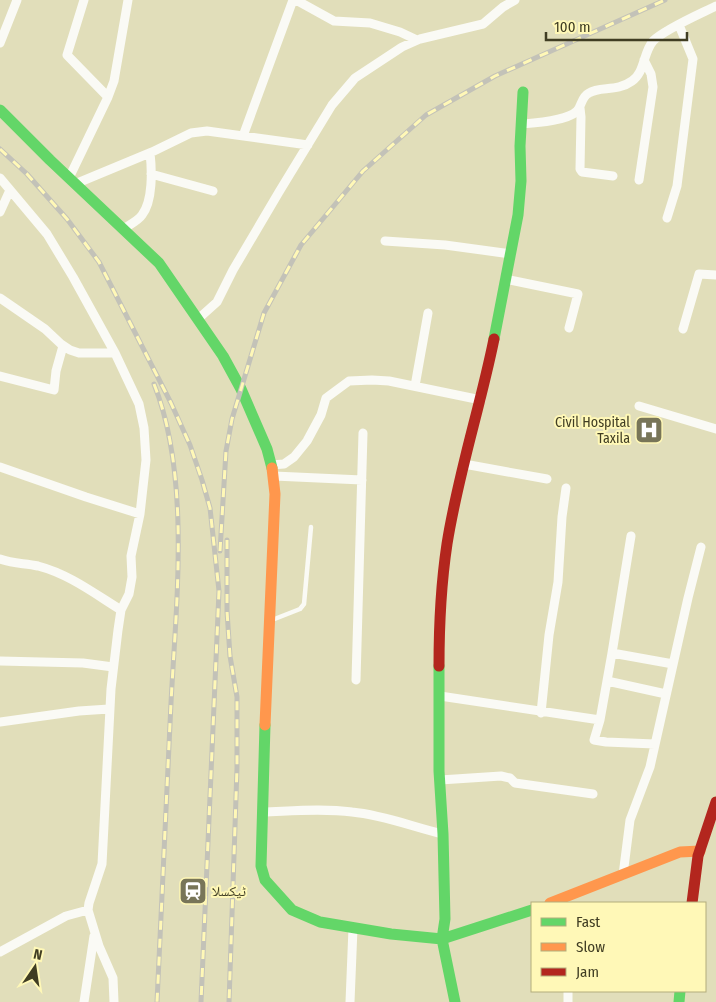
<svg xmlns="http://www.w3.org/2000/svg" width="716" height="1002" viewBox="0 0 716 1002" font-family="'Fira Sans Condensed','Noto Naskh Arabic',sans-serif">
  <rect width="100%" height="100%" fill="#e1deba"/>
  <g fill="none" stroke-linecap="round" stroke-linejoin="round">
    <path stroke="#fafaf5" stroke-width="4.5" d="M272,620L300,609L304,604L311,527"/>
    <path stroke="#fafaf5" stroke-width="9" d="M84,0L67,55L108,97
      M296,0L334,21L370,23L400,32L417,40
      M0,43L17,0
      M580,108L581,117L580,169L582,172L613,176
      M522,124C535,123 567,121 577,111C582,106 581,97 589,93C600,86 617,92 632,81C645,72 643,53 653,41C665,29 700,14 716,6
      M243,136L293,0
      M151,174L213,191
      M0,178L47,234L73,277L115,353L139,404L144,428L146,460L140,514L131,556L132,577L129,594L121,610L118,630L111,689L102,864L89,903L88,910L99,946L113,978L114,1002
      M69,178L108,97L114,81L128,0
      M639,180L653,87L651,74L644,60
      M75,184L152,152L191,133L207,131L308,145
      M0,212L10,190
      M667,218L677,186L693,59L679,25
      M123,229C129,225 138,221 142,215C153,201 152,170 150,153
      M385,241L445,245L511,254
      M505,279L578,294L569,328
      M0,298L45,329L61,344L70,350L79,353H115
      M198,319L217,302L233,270L279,192L332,105L355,78L402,47L420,39L483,24L503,7L515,0
      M683,329L699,274L716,275
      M0,376L54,390L56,371L63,346
      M415,386L428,313
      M639,406L716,429
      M464,464L547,479
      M271,465L284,464L294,457L307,441L321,415L326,398L349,381L372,380L389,381L481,400
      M0,467L86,497L140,514
      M274,476L362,480
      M631,536L612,653L600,720L594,740L606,742L655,744
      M0,559C13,564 25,563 38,566C69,574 95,594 121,610
      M612,653L673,664
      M0,661L83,663L113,667
      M356,680L363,433
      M607,681L666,694
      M440,696L600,720
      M541,713L549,635L558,582L562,517L566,488
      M0,722L79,711L109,709
      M440,780L501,776L510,778L515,783L593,794
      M263,812C292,811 323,808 352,812C384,815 413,827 443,834
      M623,875L630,820L650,767L688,598L701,547
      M0,952L66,916L88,910
      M84,1002L94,936
      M350,1002L353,928
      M568,1002V991"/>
    <path stroke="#63d668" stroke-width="11" d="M0,110L50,160L159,263L223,356L241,389L267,449L272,468
      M494,339L518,215L521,181L520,146L523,92
      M439,666V771L443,834L445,919L442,939L455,1002
      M265,725L261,866L265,880L292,910L320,922L391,934L442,939L532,910
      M679,1002L680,991"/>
    <path stroke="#ff974d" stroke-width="11" d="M265,725L275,494L272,468
      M550,903L680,852L700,851"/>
    <path stroke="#b3261e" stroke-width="11" d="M439,666C439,625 441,584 447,544C458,474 480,408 494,339
      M692,903L698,856L716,802"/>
    <defs>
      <path id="rail" d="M0,149L27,174L67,219L99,262L171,403L190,445L202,480L210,508L219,591L201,1002
        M154,384C191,477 176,604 171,703C166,803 162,902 157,1002
        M227,540V611L230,656L237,697V768L229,1002
        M220,551L226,451L232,419L264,313L301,245L363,171L426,115L495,76L665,0"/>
    </defs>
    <use href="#rail" stroke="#c3c2b8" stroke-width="5"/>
    <use href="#rail" stroke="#fff8b7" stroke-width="3" stroke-dasharray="9" stroke-linecap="butt"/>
  </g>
  <defs>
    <symbol id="hospital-square" viewBox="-11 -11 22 22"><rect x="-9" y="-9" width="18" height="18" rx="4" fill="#787558" stroke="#fff8b7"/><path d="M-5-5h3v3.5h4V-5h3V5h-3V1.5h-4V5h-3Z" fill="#fff"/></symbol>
    <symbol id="station-square" viewBox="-11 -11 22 22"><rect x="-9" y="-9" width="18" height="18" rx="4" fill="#787558" stroke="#fff8b7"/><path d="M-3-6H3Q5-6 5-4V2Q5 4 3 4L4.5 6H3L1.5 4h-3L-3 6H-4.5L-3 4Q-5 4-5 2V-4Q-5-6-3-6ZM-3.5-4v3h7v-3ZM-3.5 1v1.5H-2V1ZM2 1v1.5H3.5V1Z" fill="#fff"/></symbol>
  </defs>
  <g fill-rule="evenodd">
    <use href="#hospital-square" x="633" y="414" width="32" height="32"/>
    <use href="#station-square" x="177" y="875" width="32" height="32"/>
  </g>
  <g text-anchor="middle" stroke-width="4" stroke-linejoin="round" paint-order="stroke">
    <g font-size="14" fill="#403d23" stroke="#fff8b7" text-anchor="end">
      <text x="630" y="427">Civil Hospital<tspan x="630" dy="16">Taxila</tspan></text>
      <text x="212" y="896" text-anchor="start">ٹیکسلا</text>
    </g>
  </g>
  <rect x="531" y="902" width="175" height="90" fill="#fff8b7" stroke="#b3ad7c"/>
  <rect x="541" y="918" width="25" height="8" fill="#63d668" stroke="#b3ad7c"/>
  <text x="576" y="927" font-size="15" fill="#403d23">Fast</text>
  <rect x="541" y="943" width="25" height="8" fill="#ff974d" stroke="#b3ad7c"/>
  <text x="576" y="952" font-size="15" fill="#403d23">Slow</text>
  <rect x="541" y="968" width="25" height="8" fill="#b3261e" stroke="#b3ad7c"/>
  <text x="576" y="977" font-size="15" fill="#403d23">Jam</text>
  <g transform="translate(35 967) rotate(13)" stroke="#fff8b7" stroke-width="4" paint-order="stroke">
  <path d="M0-4L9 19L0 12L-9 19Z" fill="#403d23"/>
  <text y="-8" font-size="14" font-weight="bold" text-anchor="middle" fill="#403d23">N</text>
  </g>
  <path d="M546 32v8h141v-8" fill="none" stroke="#403d23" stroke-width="2.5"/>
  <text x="554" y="32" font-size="15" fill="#403d23" stroke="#fff8b7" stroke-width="4" paint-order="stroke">100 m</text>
</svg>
